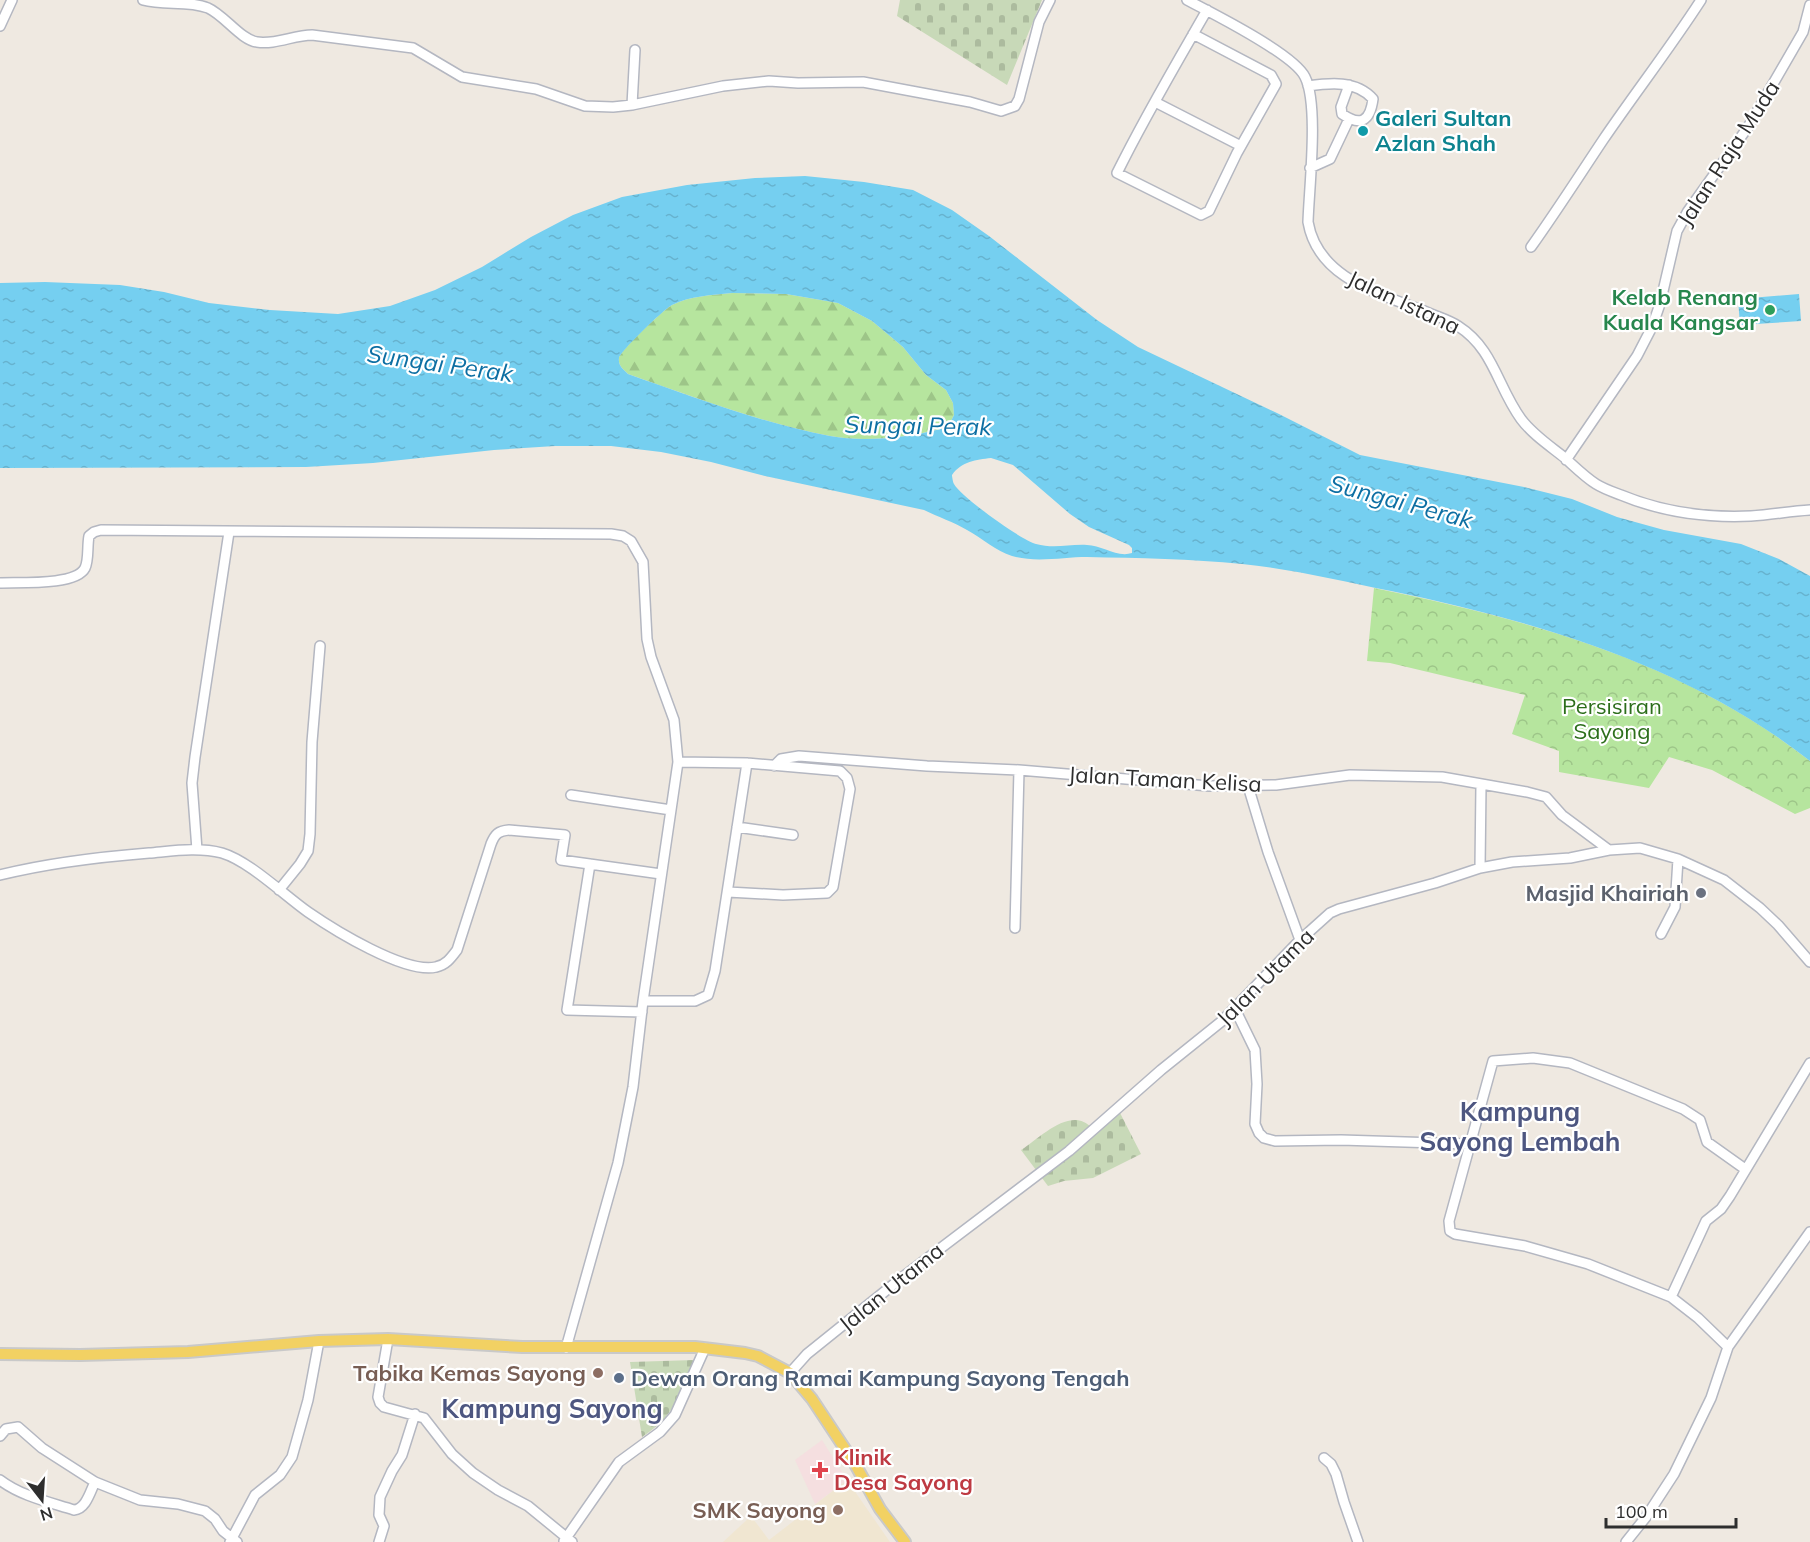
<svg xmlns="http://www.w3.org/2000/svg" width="1810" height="1542" viewBox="0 0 1810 1542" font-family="Mulish,sans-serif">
  <defs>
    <pattern id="forest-firs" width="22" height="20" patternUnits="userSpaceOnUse" patternTransform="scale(1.5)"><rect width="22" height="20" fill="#b6e59e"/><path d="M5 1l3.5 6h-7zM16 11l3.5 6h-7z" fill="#9dc588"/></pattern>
    <pattern id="cemetery-stones" width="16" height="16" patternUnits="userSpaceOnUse" patternTransform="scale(1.5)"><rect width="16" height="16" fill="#c8d9b8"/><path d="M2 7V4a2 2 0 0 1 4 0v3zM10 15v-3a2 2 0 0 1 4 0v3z" fill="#acbb9e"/></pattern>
    <pattern id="park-crowns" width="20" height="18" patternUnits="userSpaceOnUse" patternTransform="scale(1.5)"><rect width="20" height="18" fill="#b6e59e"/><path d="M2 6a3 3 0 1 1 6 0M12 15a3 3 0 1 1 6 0" fill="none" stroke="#9dc588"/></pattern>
    <pattern id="water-ripples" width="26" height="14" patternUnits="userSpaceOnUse" patternTransform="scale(1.5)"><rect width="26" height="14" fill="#75cff0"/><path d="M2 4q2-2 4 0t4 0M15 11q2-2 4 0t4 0" fill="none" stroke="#66b2ce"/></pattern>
  </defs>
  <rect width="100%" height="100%" fill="#efe9e1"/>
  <path fill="#f0e6d1" d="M847,1480L890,1542H723L751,1516L769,1540Z"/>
  <path fill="#f5dfe0" d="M822,1440L847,1480L815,1504L795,1460Z"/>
  <path fill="url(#forest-firs)" d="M732,293L786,294L838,303L872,321L903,347L926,375L946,390L953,403L954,415L948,427C912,437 866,443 830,436C761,423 694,397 628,374C623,369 618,366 619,358C620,351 664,309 672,305C690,296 712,295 732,293Z"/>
  <path fill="url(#cemetery-stones)" d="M900,0H1042L1007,85L897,16Z
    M1118,1109L1141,1154L1093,1178L1064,1181L1048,1186L1021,1150C1041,1137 1071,1105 1092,1128Z
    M694,1360C679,1395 675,1416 642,1437L630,1362Z"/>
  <path fill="url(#park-crowns)" d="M1374,588C1530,620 1683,661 1810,761V808L1795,814L1712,770L1669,757L1649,788L1559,772V751L1512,734L1525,695L1390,663L1367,661Z"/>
  <path fill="url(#water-ripples)" fill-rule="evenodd" d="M805,176L864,182L913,190L952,210L989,236L1097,320L1138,347L1277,413L1360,455L1524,487L1572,499L1617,517L1664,530L1741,544L1779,559L1810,576V761C1689,666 1539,622 1391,591C1341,581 1293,569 1242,564C1191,559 1139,558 1087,557C1064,557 1035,563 1012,556C996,551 982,538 967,530C954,522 938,517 924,510L765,476L711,462L661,452L611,446H555L494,450L373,463L306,467L0,468V283L45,282L120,285L164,292L209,303L270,310L338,314L390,306L435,290L482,267L531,237L573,215L622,197L687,185L755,178ZM732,293L786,294L838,303L872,321L903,347L926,375L946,390L953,403L954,415L948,427C913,437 866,443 830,436C762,423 693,397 628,374C623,369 618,366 619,358C620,352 664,309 672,305C690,296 712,295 732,293ZM991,458L1013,465L1070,514L1089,527L1129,545L1132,548V553C1117,558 1102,545 1087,545C1069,544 1054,549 1036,544C1021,540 961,497 954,484C953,483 952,476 952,475C962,461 976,460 991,458Z
    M1799,294L1801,321L1740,325L1738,299Z"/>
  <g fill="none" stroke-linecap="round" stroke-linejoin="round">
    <defs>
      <path id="minor" d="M143,0C164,6 187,0 208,8C224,15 241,40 257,42C275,45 294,35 312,35L413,48L462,77L536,89L585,106L613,107L632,105L723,86L769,81L798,83L863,82L970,102L1001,111L1015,106L1019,99L1039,22L1050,0
        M1187,0C1212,13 1294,54 1305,77C1319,105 1309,188 1308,222C1318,280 1382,294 1429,313C1438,317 1449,320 1458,326C1494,349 1497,386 1521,419C1533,435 1550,446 1565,458C1575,467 1585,477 1596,484C1604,489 1613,492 1621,495C1662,512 1707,518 1751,516C1771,515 1790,511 1810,510
        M0,26L12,0
        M1193,34L1271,75L1276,84L1237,153L1209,211L1201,215L1117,173C1144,118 1176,64 1207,10
        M1308,86C1330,83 1356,80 1373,99C1370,121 1361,127 1342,114L1341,107L1349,85
        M1155,102L1241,146
        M632,105L635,50
        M1310,168L1330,159L1349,119
        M1531,247C1556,212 1579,176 1603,140C1635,93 1670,48 1701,0
        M1566,460L1637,356L1652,327L1660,304L1677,231L1688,211L1748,127L1803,32L1810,5
        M0,583C18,582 76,586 85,568C89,560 87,546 89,536L94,532L101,530L611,534L623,536L631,541L643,562L647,639L651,657L674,720L678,762L643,1001L633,1087L618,1163L566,1348
        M678,762L747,763L840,771L847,778L850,789L833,887L827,893L783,895L728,892
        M774,766L781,759L799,756L927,766L1019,770L1209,786L1276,785L1350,775L1442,777L1527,792L1546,797L1562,815L1609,850
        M1248,786L1268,852L1300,940
        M571,795L671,810
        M737,827L793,835
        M197,850L192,783L195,757L229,532
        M590,864L567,1010L642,1012
        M1480,868L1481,785
        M0,875C48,863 99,857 149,853C173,851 198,847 222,853C249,861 284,895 308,912C334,930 405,974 436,967C446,965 451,958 457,950L491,844C495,834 498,831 509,830L565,835L561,860L661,874
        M279,890L300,864L308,851L310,834L312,742L320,646
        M1015,928L1019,770
        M1661,934L1675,907L1678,859
        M643,1001H695L708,995L715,971L747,763
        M1235,1009L1255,1050L1257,1084L1255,1124L1259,1133L1264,1138L1275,1141L1341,1140L1469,1144
        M1671,1297L1706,1221L1721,1209L1730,1196L1810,1063
        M388,1339L378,1397L380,1403L384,1407L424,1418L452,1454L473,1473L498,1490L528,1506L572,1542
        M1728,1347L1698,1318L1671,1297L1588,1264L1525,1246L1455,1234L1450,1231L1449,1221L1493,1061L1533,1058L1570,1063L1683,1109L1700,1120L1707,1142L1745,1169
        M790,1373L807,1354L904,1276L1069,1151L1161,1070L1222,1021L1300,940L1330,913L1339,909L1435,883L1480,868L1512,862L1570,858L1609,850L1640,848L1678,859L1724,880L1760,908L1778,925L1810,962
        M0,1436L6,1429L18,1427L42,1448L95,1482L140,1500L178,1504L205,1511L215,1519L223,1531L237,1542
        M1324,1458L1331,1464L1336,1474L1344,1502L1358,1542
        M0,1480C21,1496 49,1502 74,1510C86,1509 90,1492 95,1482
        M564,1541L619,1462L660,1432L675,1415L705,1348
        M230,1542L255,1495L280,1475L292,1457L308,1400L319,1341
        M379,1542L384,1526L379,1515L380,1497L392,1471L402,1455L415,1414
        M1626,1542L1646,1517L1674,1474L1711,1398L1728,1347L1810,1232"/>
      <path id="major" d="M0,1354L80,1355L188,1352L319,1341L388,1339L522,1347H695L745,1353L758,1356L790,1373L812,1399L855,1464L880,1509L905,1542"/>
    </defs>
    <use href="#minor" stroke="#b4b7c1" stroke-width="12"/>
    <use href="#major" stroke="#c9c9c9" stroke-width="14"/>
    <use href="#minor" stroke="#fff" stroke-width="9"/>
    <use href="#major" stroke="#f2d163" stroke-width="10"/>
  </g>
  <circle fill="#0f9aa8" stroke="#fff" stroke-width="2" cx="1363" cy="131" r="6"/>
  <circle fill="#2e9e5b" stroke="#fff" stroke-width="2" cx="1770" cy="310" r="6"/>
  <circle fill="#6b7280" stroke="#fff" stroke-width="2" cx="1701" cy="893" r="6"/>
  <g fill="#8d6e63" stroke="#fff" stroke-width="2">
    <circle cx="598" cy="1373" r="6"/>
    <circle cx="838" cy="1510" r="6"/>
  </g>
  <circle fill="#5c6f8a" stroke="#fff" stroke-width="2" cx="619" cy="1378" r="6"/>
  <path fill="#e0444e" stroke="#fff" stroke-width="2" d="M817 1461h6v6h6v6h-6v6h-6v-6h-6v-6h6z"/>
  <g text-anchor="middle" stroke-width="4.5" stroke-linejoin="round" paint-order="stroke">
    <g font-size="22" font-weight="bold" fill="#0d838f" stroke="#fff" text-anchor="start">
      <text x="1375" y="126">Galeri Sultan<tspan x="1375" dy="25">Azlan Shah</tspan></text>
    </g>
    <g font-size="22" fill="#2e2e2e" stroke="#fff">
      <text transform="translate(1728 153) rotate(-57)" y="8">Jalan Raja Muda</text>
      <text transform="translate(1404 302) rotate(25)" y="8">Jalan Istana</text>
      <text transform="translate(1165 779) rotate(3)" y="8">Jalan Taman Kelisa</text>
      <text transform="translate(1265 977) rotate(-45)" y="8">Jalan Utama</text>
      <text transform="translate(891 1287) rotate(-39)" y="8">Jalan Utama</text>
    </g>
    <g font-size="22" font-weight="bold" fill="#27864d" stroke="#fff" text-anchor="end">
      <text x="1758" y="305">Kelab Renang<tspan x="1758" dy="25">Kuala Kangsar</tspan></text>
    </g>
    <g font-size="22" fill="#2c6e1b" stroke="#fff">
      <text x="1612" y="714">Persisiran<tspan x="1612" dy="25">Sayong</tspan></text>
    </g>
    <g font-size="22" font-weight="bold" fill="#5b616d" stroke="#fff" text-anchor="end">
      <text x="1689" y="901">Masjid Khairiah</text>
    </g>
    <g font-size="22" font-weight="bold" fill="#785e54" stroke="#fff" text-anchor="end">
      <text x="586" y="1381">Tabika Kemas Sayong</text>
      <text x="826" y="1518">SMK Sayong</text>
    </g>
    <g font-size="22" font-weight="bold" fill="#4e5e75" stroke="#fff" text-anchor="start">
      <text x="631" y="1386">Dewan Orang Ramai Kampung Sayong Tengah</text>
    </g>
    <g font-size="22" font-weight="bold" fill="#be3a42" stroke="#fff" text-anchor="start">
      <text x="834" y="1465">Klinik<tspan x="834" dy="25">Desa Sayong</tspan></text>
    </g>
    <g font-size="24" font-style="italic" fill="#0d6fa3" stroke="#fff">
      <text transform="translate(440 364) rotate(8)" y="8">Sungai Perak</text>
      <text transform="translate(918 426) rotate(1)" y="8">Sungai Perak</text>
      <text transform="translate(1401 502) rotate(15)" y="8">Sungai Perak</text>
    </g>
    <g font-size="26" font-weight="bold" fill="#4d5680" stroke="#fff">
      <text x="1520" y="1121">Kampung<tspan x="1520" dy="30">Sayong Lembah</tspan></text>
      <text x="552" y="1418">Kampung Sayong</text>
    </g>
  </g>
  <g transform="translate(42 1500) rotate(163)" stroke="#ffffff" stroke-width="4.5" paint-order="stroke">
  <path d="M0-4.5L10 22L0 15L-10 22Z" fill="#2e2e2e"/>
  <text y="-9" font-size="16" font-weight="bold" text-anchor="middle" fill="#2e2e2e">N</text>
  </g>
  <path d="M1606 1518v9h130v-9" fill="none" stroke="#2e2e2e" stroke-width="3"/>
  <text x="1615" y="1518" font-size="18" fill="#2e2e2e" stroke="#ffffff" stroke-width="4.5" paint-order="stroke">100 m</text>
</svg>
